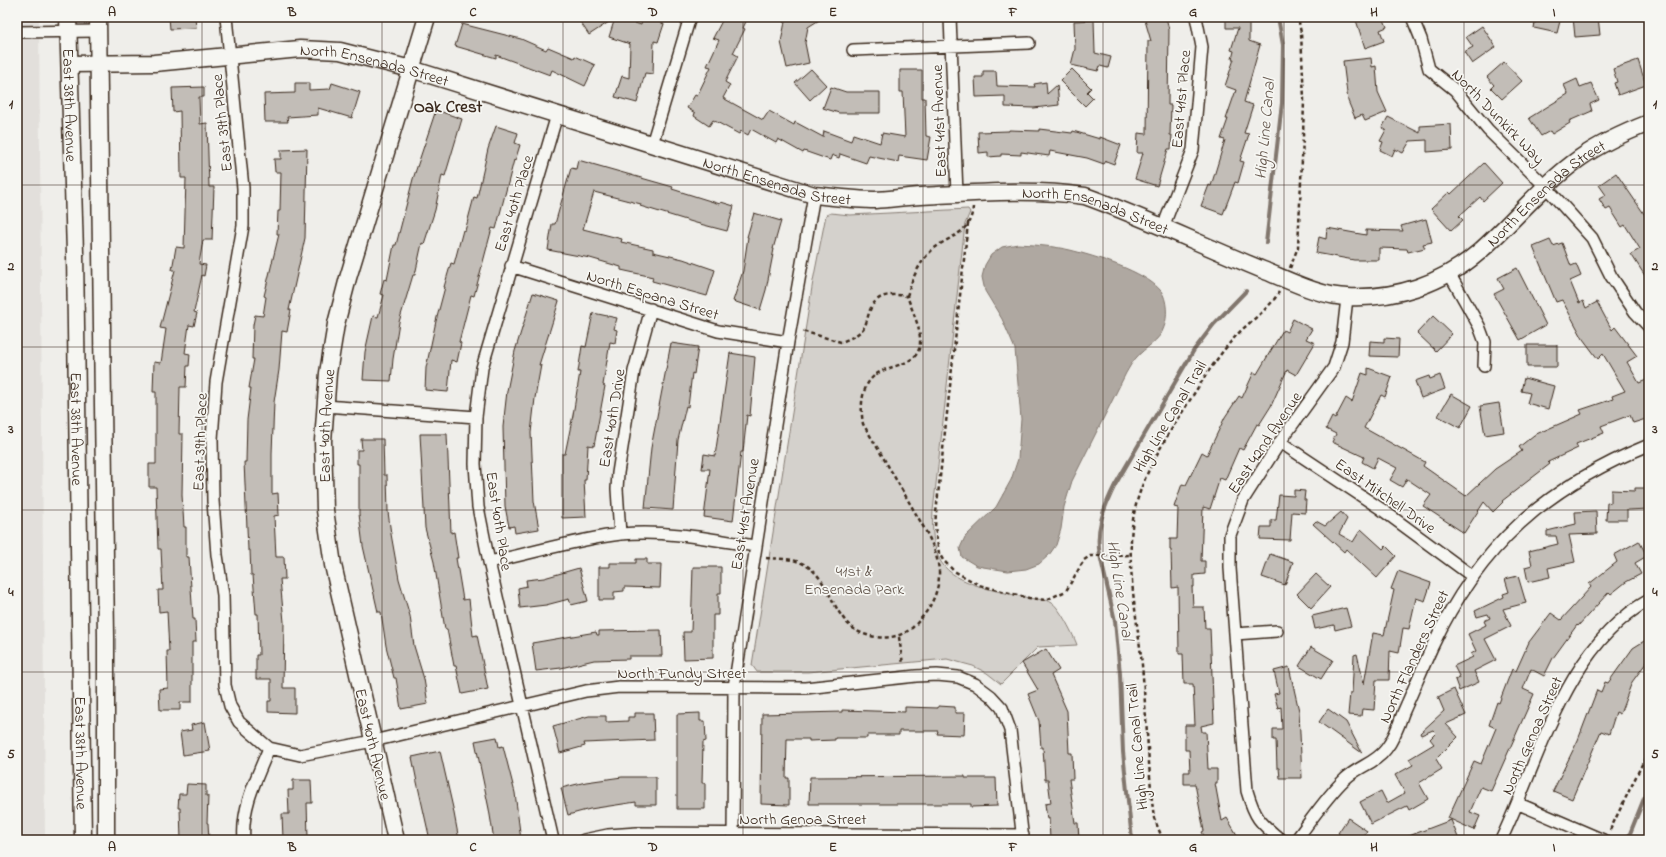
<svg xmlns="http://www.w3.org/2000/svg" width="1666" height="857" viewBox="0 0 1666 857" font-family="'Indie Flower',sans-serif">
  <rect width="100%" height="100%" fill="#efeeea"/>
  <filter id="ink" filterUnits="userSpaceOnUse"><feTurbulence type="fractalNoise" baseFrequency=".025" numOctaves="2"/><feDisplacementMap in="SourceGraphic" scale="8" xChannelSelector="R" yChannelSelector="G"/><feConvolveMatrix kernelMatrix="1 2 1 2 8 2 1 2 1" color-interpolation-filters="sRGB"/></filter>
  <g filter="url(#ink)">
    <path fill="#e2dfdb" d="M17,17H39L45,840H17Z"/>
    <path fill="#d4d1cc" stroke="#887e75" d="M968,209L970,212L965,224L933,511C932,527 932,547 941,562C956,586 1003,592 1029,598C1036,600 1046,598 1052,603C1060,608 1074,636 1077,645L1038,647L1001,684L987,673L973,666L947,659L808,672H757L752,665L813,281L826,215L831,213L850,215Z"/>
    <path fill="#afa8a1" stroke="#81766d" d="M1018,244C1035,245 1053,246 1070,250C1094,256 1145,271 1161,291C1167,299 1168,317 1164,327C1160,341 1145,347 1136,358C1132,362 1129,368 1126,373L1072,481L1064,507L1061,529L1056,545L1049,555L1039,564L1026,569L1008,571L977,566L962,557L960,548L965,537L996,507L1011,480L1018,459L1021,419L1015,349L1002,319L985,291L982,277L985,265L991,255L1002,247Z"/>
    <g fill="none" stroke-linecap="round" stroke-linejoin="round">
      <path stroke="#81766d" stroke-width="4" d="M1266,243L1282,103L1283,45L1278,17
        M1629,836L1649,786
        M1132,840L1123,752L1120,674L1115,621L1100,555C1095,530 1104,507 1115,485L1194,350L1214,324L1246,291"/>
    </g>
    <path fill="#c2bdb7" stroke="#3b2a1e" d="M169,17H195L196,28L170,29Z
      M577,17H617L641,25L643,17H658L657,21L664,24L658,42L654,41L653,74L645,73L637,103L615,97L622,76L629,78L630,44L609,37L615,18L589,35Z
      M724,17H748L743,28L745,29L733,53L738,56L725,82L730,85L723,98L763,120L769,111L794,125L795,122L823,137L824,131L851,141L853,134L880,143L882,133L905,137L903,92H900V70H922V98H925L926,136L931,137L927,160L899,156L898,162L869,156L866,163L840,154L839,158L832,155L830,160L804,151L803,153L778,139L776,143L751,129L748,135L741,131L739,134L713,120L709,126L694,116L695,113L687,108L695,95L697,96L711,67L707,66L719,40L713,38Z
      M786,17H824L808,27L805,43L809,63L787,68L781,42Z
      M1144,17H1166L1169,30L1168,105H1171L1170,135H1172L1171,149H1168L1157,186L1135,179L1143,153H1137L1138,133L1147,134L1148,41H1151Z
      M1226,17H1249V41L1260,45L1244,102L1253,105L1244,133L1249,134L1240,161L1244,162L1238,183L1235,182L1223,214L1201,206L1209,185L1211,186L1225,140L1221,139L1228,119H1226L1236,90L1225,86L1234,59H1232L1234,51L1231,50L1238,28H1226Z
      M1355,17H1383L1387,27L1380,30L1384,41L1365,48Z
      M1536,17H1561L1557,33L1534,28Z
      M1573,17H1598L1600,35L1575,37Z
      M1094,20L1095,53L1111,57L1108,68L1100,66L1098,71L1071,65L1075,49L1074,21Z
      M462,24L521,39L546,50L548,47L574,58L575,56L595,65L585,86L552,70L550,75L496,55V58L455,46Z
      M1482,26L1496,47L1472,64L1464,52L1473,47L1466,37Z
      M1371,58L1372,67L1376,66L1378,92L1387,112L1365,121L1362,115L1355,118L1348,101L1343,61Z
      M1638,60L1646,85L1618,95L1614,83L1617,82L1613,69Z
      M1504,62L1522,81L1502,99L1491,88L1494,85L1487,77Z
      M811,69L826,85L810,100L795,83Z
      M1072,69L1091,88L1087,92L1093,98L1085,106L1060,81Z
      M983,71H996L997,86L1035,87L1034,84L1046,82L1047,94L1057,85L1059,105L1034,108L1005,107V96L976,97L975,77H983Z
      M1577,79L1580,87L1591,83L1599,100L1590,104L1592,111L1569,121L1570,123L1552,134L1550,131L1541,136L1529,118L1568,94L1564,85Z
      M295,83H309V90L330,89L332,83L360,92L352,118L318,108V115L287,117L288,122H265L264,94L295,93Z
      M204,87V97H199L200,124L207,123L209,187H214L212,240H203L199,264L206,265L204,276L202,275L194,312L197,313L194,326L189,325L185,353L190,354L189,366H187L186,387H180L179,434H183L182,495L184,527H186V557H189L193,619H195L196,642H192V702H180V710H160L159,689L168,688L167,651H169L167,611L159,612L158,590H163L161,549H158L156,487H149V464H156V392H153L154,362L161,363L166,329L160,328L175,270H172L176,247L184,248L186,178H181L180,111L173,112L172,88Z
      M831,87L846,92H880V113H839L823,108Z
      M436,110L462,119L445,176L442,175L435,210L424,244L422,243L415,275H413L399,322L393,359L391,381L363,380L365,352L373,316L378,317L384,295L380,294L384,279L387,280L394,245H396L413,179Z
      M1388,117L1420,133V126L1451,124L1452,150L1427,152V140L1410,141L1403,153L1395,149L1392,156L1380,150L1383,142L1380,141L1386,130L1382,128Z
      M496,126L518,133L515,143L520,145L515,161L514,160L496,229L492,228L474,296L471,295L459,342L461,343L457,362L451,360L448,392L425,390L426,368L436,321L445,287H444L451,263L454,264L463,230L465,231L474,197L477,198L488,149Z
      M1039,129L1072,133L1073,131L1100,139V137L1121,145L1114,164L1106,161L1104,164L1087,158L1050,151L1049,156L1021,152V155L1001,154V156L988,157V152L979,153L978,132L1009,131V130L1039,131Z
      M307,149L305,238L289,310H291L287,332L282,331L279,370L274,402L272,453V494L278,493L279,515L274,516L276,557H284L285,579H280L284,622L283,688H295V713L268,712V701H271V679H256V655H259L258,614H256L253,575H251L250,550H248L244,462H246L247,420L251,388H249L254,359H252L253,325L255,315L263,316L266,297L264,296L279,234H277L278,211H280L281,172H275L274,159H281V150Z
      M578,160L673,187L672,189L720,204L721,202L734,206L727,231L696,223L640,206L641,204L594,192L583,229L622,239L621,242L653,249V252L683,259L715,270L707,296L652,281L653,277L621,270V267L590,258L548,250L552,224H555L571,168L576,169Z
      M1484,163L1502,183L1483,201L1480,197L1459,216L1463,220L1451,231L1431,209L1449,192L1451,194Z
      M1616,173L1649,221V282L1631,254L1640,249L1625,225L1622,227L1610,208L1606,210L1599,199L1606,195L1599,185Z
      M754,213L781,221L773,249H774L766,290L760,310L733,301L743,271L748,237H747Z
      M1426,219L1432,242L1423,244L1425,248L1408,252L1407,249L1379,248V260H1354L1316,253L1319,237L1326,239L1327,228L1366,235V230L1403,231L1401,226Z
      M1550,240L1553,246L1562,243L1571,266L1576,264L1581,276L1570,281L1579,303L1583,301L1586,308L1597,302L1612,330L1615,327L1637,356L1627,362L1639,383L1649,379V418L1633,423L1630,415L1601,426L1604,433L1576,444L1578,448L1548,462L1550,464L1502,501L1503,502L1493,512L1484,502L1464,533L1423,506L1431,495L1407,479L1402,487L1390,480L1397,468L1378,458L1373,468L1362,462L1364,457L1332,442L1336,434L1326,429L1332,417L1335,419L1346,398L1352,402L1362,373L1368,375V368L1392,377L1385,397L1381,395L1364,428L1425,462L1423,466L1466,496L1495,469L1522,451L1519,447L1534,435L1582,414L1580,410L1613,399L1612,396L1625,391L1603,354L1598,359L1583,339L1562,300L1556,302L1533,247Z
      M1517,268L1546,325L1520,340L1494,294L1504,289L1498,278Z
      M533,293L559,301L539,365H541L535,398L531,433L534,501L539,529L515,533L514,526L509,527L505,506L503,427L507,391L515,351Z
      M593,313L617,318L614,329L617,330L615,343L610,342L603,385L605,386L594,446L588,445L586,480H584L586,517L562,518V454H565L573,415L580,372H578L582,346L586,347Z
      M1433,316L1452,334L1436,351L1417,333Z
      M1293,319L1312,329L1306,339L1315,343L1296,375L1287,370L1271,406L1259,425L1257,424L1243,450L1239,448L1225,480L1220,478L1210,509L1203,507L1201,561H1205V574L1194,575V587H1192L1193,607H1204L1205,628H1210L1214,723L1201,726L1202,732H1206L1208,769H1217V783H1215L1222,821L1227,818L1240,840H1206L1202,832L1204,831L1195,784H1184V772H1190L1189,750H1185V725H1195L1193,684H1184L1183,654H1179L1178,587L1172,588L1171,550H1170V539H1177L1178,508L1174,507L1182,484L1186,485L1202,452L1207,455L1225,417L1239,396L1242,398L1254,372L1257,374L1283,330L1287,332Z
      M1384,338L1399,339L1398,357L1369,356L1370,341L1384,342Z
      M671,343L698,347L694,374L692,373L688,407L686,406L678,440L673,510L645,508L651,448Z
      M1527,345H1557V367H1527Z
      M730,353L755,357L750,416L747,415L743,452H741L733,521L704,517L710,469H702L704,454L715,456Z
      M1440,375L1445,389L1421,398L1415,381L1429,376L1430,379Z
      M1524,378L1554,386L1548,409L1527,403L1530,393L1521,391Z
      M1451,394L1472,406L1460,428L1438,416Z
      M1499,403L1504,432L1485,435L1480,406Z
      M420,434H447L451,533L454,532L458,558H456L463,600L469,599L473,636L477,635L488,689L462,694L456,666H454L447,629H445L434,562L425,528Z
      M361,439H383L384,475H387L388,512L391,534L399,579L410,616L414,646L424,679L428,704L401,709L396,678H394L386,646L381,612H378L363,546L359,514V464H357V450H362Z
      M1635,488H1649V509L1627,510V520H1606L1607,502L1611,503V490L1635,491Z
      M1294,490L1305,491L1304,500H1306L1305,513L1292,512L1290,540L1260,539L1261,527H1271V520H1276L1279,495L1294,496Z
      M1596,511L1597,534L1569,535L1575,562L1548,568L1550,577L1528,582L1525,567L1532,565L1529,551L1558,544L1556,536H1547V531L1576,524L1575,512Z
      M1341,512L1347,519L1339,534L1353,542L1361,529L1383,549L1386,546L1396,556L1377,578L1346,549L1344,552L1313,524L1316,521L1325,526Z
      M1639,541L1647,556L1635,563L1641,574L1626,582L1611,594L1609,592L1578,626L1577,625L1553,658L1544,676L1531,669L1523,689L1534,694L1491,791L1481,787L1470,812L1480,816L1474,830L1448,818L1474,761L1481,764L1496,728L1489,725L1497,702L1499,703L1512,669L1516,671L1529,642L1551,613L1561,620L1591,587L1589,584L1617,562L1614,555Z
      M1270,554L1293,562L1285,585L1262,577Z
      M636,559H647V564H661L660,588L624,587V591L614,592V600H599V567H610V563H636Z
      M693,567H721V593H718V615H713V658L684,659L683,632H691Z
      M579,568L588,601L571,605L569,599L546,605L520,608L518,588L527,586L526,580L544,578Z
      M1398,571L1431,583L1425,601L1416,598L1409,629L1403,628L1399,653L1390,651L1389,680H1376L1374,710L1362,709L1361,716L1348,715L1350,693H1352L1354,655L1357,654L1364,684L1373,633L1384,635L1394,590L1391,589Z
      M1316,574L1330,587L1311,608L1297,594Z
      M1518,576L1526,603L1503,609L1511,626L1485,639L1496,660L1474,671L1479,682L1459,691L1455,680L1460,678L1454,666L1473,657L1471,654L1476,651L1468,634L1486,625L1484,621L1490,618L1488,614L1477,617L1475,611L1504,597L1503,594L1509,592L1505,579Z
      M1346,608L1351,626L1335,630L1334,625L1315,629L1312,616Z
      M661,630L662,656H629V659L594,660L561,668L536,671L532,643L596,632L597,635H599V631Z
      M1649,638V659L1632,682L1620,714L1616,712L1609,734L1601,731L1572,799L1553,791L1578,740L1597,690L1601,692L1605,682L1608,683L1633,648Z
      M1311,647L1333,660L1321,679L1299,666Z
      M1046,649L1059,670L1051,675L1067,711L1069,753H1072L1073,779H1069L1075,823H1078L1079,840H1050L1049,818L1047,819L1045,804L1051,803L1048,780H1045L1043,748H1041L1039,721L1028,694L1038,690L1022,663Z
      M1289,667L1299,711L1302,778H1280L1279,768H1277L1276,740H1273V729H1282L1281,707L1278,708L1274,694L1279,693L1274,671Z
      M1454,689L1466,715L1446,724L1458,737L1436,759L1442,769L1419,783L1428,799L1409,810L1407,806L1371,824L1360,802L1381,791L1387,803L1405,793L1395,775L1413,765L1409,759L1434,744L1430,739L1436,733L1433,730L1421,735L1420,733L1444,711L1438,697Z
      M938,706L955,707V713H965L964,735L937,734L938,731H899V735H867V738H835V740L809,741V739H787L786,778H789V805L761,804L762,714L842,712V710L905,712V707L938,708Z
      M1328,709L1346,722L1362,753L1319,722Z
      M635,713H653L654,740L584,743L585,746L560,753L553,726L589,716H606V722L628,721V717H635Z
      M700,713V721H705L706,741L703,742L702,783H705V809H677V714Z
      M205,722L210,751L183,755L180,732L192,730L191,725Z
      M497,737L499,747L503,746L515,793L521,840H494L489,809L475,741Z
      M440,751L453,808L459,840H430L417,782L412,757Z
      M965,776V778H996L997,806L971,807V804H809L810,777Z
      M622,777H656V805H636V802L590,809L568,815L561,788L586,782Z
      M293,780H311L312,803H307L308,838L283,839L282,814H289L288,790H293Z
      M187,784L206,785V796H208L207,823H208L209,840H181L180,808H178L179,794H186Z
      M1348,818L1367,831L1361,840H1348L1338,833Z
      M1451,820L1459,840H1401V839Z"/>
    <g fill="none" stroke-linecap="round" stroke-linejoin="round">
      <defs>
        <path id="street" d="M226,17L243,188V226L216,382L212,439L213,501L217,555L223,595L225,685L230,706L239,722L269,748L300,755L373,741L586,691L619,687L805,688L916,676L937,675L958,677L975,684L991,696L1002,708L1010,730L1023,840
          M950,17L957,194
          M1412,17L1421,39L1429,69L1455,90L1488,130L1546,187L1592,238L1611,276L1635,312L1649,327
          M17,32L98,31
          M853,50L1029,43
          M652,144L690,17
          M1163,227L1193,150L1202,47L1196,17
          M511,266L718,331L788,342
          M1449,273L1479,326L1485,342L1484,366
          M325,406L476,417
          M1280,442L1381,509L1472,576
          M620,534L617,489L618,473L634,371L651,309
          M489,562C533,553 577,539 621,534C666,530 711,539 755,546
          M1235,634L1277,631
          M1519,804L1603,840
          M244,840C241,808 257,777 269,748
          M553,840L489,562L478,507L475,464L476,417L482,368L557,115
          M584,840L608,835L637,833L1023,835
          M733,840L734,687L788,342L814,195
          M1281,840C1259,822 1255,818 1247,791L1230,568V535L1243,500L1280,442L1334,367L1342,342L1347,298
          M1296,840C1312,819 1326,797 1345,779C1357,767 1376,763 1386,749C1394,739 1399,725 1403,713C1413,691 1422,669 1432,647C1479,546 1546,487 1649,445
          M1501,840C1540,759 1565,647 1649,600"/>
        <g id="secondary">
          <path id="s1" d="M68,17L75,253L83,840"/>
          <path d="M98,17L106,637V840"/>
          <path id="s2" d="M70,64L154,63L300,49L340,51L411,69L814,195C834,197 855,200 875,200C890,199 905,197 921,196C975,193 1031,188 1085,196C1146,218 1204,246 1263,270C1288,280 1321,297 1348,297C1396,299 1442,284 1479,252C1513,222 1543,184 1580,158C1600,144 1626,132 1649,123"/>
          <path id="s3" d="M396,840L333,565L325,510L323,441L328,373L336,324L348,278L427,17"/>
        </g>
      </defs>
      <use href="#street" stroke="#3b2a1e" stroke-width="14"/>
      <use href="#secondary" stroke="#3b2a1e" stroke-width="19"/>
      <path stroke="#3b2a1e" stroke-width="2.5" stroke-dasharray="4 3" stroke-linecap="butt" d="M968,223L936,513L935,527L939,553L943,560L954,571L979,585L1029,598L1046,600L1066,591L1084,560L1090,556L1132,555
        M1290,268L1298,247L1303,137L1304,99L1301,33L1298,17
        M907,296C912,279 918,265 930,252C947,235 970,237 973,207
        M766,558C777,559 789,558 799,562C831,574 830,617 859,632C876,640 899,640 913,627C928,613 940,593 939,571C937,546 921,523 909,502C894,476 879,450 863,424C860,405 861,382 880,372C894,364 919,365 920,343C921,328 912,310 907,296C891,294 877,293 870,310C868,315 867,321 865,326C860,334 850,339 841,342L802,331
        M899,637L903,664
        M1610,830L1649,750
        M1163,840L1154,818L1152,801C1148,756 1146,711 1142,665C1137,615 1124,558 1135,509C1143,474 1164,441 1183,411C1199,386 1215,359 1235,337C1249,321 1268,311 1279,292"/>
      <use href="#street" stroke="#f6f6f2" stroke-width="11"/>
      <use href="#secondary" stroke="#f6f6f2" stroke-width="16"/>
    </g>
  </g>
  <path fill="none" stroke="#3b2a1e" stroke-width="1" stroke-opacity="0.55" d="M202,17V840M382,17V840M563,17V840M743,17V840M923,17V840M1103,17V840M1284,17V840M1464,17V840M17,185H1649M17,347H1649M17,510H1649M17,672H1649"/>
  <g text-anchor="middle" stroke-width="3.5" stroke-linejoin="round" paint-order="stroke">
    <g font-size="16" fill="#3b2a1e" stroke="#f6f6f2">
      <text dy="6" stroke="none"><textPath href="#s2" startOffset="307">North Ensenada Street</textPath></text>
      <text transform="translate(1180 99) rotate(-85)" y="6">East 41st Place</text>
      <text dy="6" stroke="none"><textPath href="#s1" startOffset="88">East 38th Avenue</textPath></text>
      <text transform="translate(1499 116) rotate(46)" y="6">North Dunkirk Way</text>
      <text transform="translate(938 121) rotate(-92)" y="6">East 41st Avenue</text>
      <text transform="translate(221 123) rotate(-96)" y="6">East 39th Place</text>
      <text dy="6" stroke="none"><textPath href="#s2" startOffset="727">North Ensenada Street</textPath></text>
      <text dy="6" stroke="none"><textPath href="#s2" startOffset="1552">North Ensenada Street</textPath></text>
      <text transform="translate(513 203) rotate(-73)" y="6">East 40th Place</text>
      <text dy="6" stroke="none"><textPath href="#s2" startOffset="1051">North Ensenada Street</textPath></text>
      <text transform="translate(653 294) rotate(17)" y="6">North Espana Street</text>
      <text transform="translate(1169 416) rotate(-59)" y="6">High Line Canal Trail</text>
      <text transform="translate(611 418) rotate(-81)" y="6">East 40th Drive</text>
      <text dy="6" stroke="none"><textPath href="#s3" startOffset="422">East 40th Avenue</textPath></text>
      <text dy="6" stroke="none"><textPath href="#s1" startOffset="412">East 38th Avenue</textPath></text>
      <text transform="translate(199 442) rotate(-88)" y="6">East 39th Place</text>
      <text transform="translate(1264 442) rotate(-56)" y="6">East 42nd Avenue</text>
      <text transform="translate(1386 495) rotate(35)" y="6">East Mitchell Drive</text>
      <text transform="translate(744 514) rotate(-81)" y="6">East 41st Avenue</text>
      <text transform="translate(500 521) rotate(81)" y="6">East 40th Place</text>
      <text transform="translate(1413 656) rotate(-65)" y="6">North Flanders Street</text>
      <text x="682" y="678">North Fundy Street</text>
      <text transform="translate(1531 735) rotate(-66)" y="6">North Genoa Street</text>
      <text transform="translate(374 744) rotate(77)" y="6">East 40th Avenue</text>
      <text transform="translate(1136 747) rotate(-95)" y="6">High Line Canal Trail</text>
      <text dy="6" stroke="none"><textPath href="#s1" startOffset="736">East 38th Avenue</textPath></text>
      <text x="803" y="824">North Genoa Street</text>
    </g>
    <g font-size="16" fill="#61544a" stroke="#f6f6f2">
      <text x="854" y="576">41st &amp;<tspan x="854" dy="18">Ensenada Park</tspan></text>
    </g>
    <g font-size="17" font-weight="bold" fill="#3b2a1e" stroke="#f6f6f2">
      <text x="448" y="112">Oak Crest</text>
    </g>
    <g font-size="17" font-style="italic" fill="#64564c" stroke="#f6f6f2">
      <text transform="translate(1264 129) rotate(-85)" y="6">High Line Canal</text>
      <text transform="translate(1121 590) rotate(81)" y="6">High Line Canal</text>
    </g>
  </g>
  <rect width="1666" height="857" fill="none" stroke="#f6f6f2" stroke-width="44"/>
  <rect x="22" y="22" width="1622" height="813" fill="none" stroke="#3b2a1e" stroke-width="1.5"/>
  <g font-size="13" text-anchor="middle" font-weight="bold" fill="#3b2a1e">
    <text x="112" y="16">A</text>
    <text x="292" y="16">B</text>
    <text x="473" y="16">C</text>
    <text x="653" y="16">D</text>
    <text x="833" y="16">E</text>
    <text x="1013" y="16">F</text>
    <text x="1193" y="16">G</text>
    <text x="1374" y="16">H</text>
    <text x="1554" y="16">I</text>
    <text x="11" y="108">1</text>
    <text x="1655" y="108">1</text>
    <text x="11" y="270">2</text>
    <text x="1655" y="270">2</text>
    <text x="11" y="433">3</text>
    <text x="1655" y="433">3</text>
    <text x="11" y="596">4</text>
    <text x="1655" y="596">4</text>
    <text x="11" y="758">5</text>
    <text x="1655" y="758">5</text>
    <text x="112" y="851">A</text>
    <text x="292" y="851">B</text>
    <text x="473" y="851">C</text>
    <text x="653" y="851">D</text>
    <text x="833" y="851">E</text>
    <text x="1013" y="851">F</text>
    <text x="1193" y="851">G</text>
    <text x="1374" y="851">H</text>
    <text x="1554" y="851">I</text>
  </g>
</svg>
